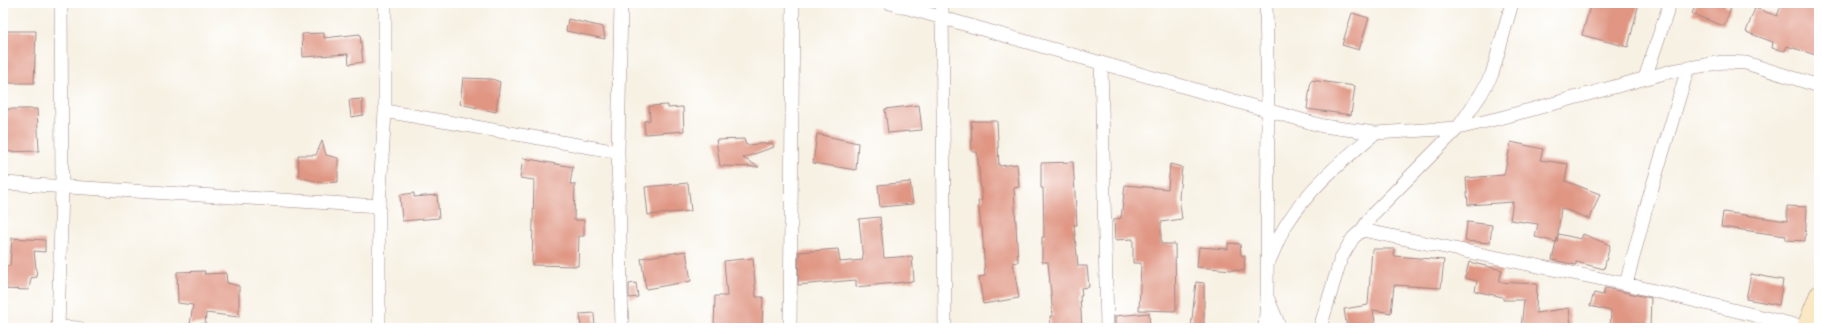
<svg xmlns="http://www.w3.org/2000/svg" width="1822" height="331" viewBox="0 0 1822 331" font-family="Kalam,sans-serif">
  <rect width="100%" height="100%" fill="#fff"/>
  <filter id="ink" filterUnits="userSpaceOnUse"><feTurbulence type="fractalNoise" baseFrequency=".025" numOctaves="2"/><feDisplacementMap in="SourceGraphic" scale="8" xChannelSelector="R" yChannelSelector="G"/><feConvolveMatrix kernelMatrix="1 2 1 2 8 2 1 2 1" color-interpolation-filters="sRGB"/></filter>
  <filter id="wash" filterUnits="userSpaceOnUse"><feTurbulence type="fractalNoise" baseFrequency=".012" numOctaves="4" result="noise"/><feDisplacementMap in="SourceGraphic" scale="16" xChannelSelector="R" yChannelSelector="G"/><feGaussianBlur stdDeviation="0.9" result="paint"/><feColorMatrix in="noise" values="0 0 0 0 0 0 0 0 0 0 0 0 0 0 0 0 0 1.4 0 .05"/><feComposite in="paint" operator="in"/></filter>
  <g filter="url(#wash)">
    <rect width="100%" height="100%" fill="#f7f1e3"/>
    <g id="blocks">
      <path fill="#e09683" d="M1591,3H1639L1628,47L1582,35Z
        M1696,3H1726L1725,6L1731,8L1724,26L1692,14Z
        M1782,3H1819V56L1787,46L1785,51L1772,48L1773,42L1746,32L1755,8L1777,16Z
        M1352,13L1369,18L1359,50L1342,45Z
        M568,19L603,27L605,39L566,31Z
        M3,31H36L34,83H3Z
        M324,33V38L360,34L363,62L349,64L348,54L303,57L302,34Z
        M463,78L492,79L500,82L496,112L460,104Z
        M1311,80L1355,86L1351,115L1307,109Z
        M362,99L363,115L351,117L349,100Z
        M668,105V108L683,107L684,131L645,134L644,121L650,120L649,106Z
        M919,105L922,130L888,133L885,109Z
        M4,109H37L39,151L5,152Z
        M971,121H997L999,166L1017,164L1019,187L1014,188L1018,262L1013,263L1019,298L983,304L979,277L985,276L982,226H981L978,201L982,200L977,152H972Z
        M817,134L858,143L856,170L813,163Z
        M744,139L746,145L772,143L774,147L743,158L759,167L720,166L716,140Z
        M322,141L326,155L338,158V182L323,183L299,177L298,155H316Z
        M1511,142L1543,149L1540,160L1568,164L1565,181L1600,194L1590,219L1561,208L1557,242L1535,237L1538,224L1510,220L1513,202L1468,205L1466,178L1504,175Z
        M523,158L573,167L570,184H575L574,220H584V236H579L578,266L532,265L534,180L520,178Z
        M1073,162L1077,225H1074L1078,266H1087L1089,287L1081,288L1082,296H1080L1082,328H1051L1050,316H1053L1048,262H1042V237H1044L1043,188H1041V163Z
        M1170,164L1182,167L1179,197L1182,219L1161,222V244H1175L1176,311L1139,310L1141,263H1133V239L1115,240L1114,219L1121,218L1125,185L1168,189Z
        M910,182L913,204L880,207L878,185Z
        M688,183L691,211L648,215L645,187Z
        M414,193V197L437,195L439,218L402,221L400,195Z
        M1787,206L1807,207L1805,241L1786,240V236L1721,227L1723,212L1787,221Z
        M880,217L884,258L912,256L914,281L856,287V280L798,285L799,252L838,249L840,262L863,260L859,219Z
        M1467,222L1492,225L1490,243L1465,241Z
        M1558,234L1581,239L1583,234L1610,245L1604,269L1576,262V265L1552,260Z
        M12,238L45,240V252L34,251L37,277L31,278L29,290L3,289V266H10Z
        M1228,243L1240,244L1241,255L1245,256L1244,271L1197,267L1199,247L1228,249Z
        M1372,249H1394V256L1444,260L1441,288L1394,285L1391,313L1373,310L1376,328H1347L1344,309L1368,305Z
        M686,251L691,281L646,289L641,258Z
        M753,258L756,297H763L762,328H714L715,296H727L724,261Z
        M1469,262L1502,270L1499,282L1537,284L1536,313L1569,308L1571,326L1554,328H1521L1524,300H1503V297L1475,291L1477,281L1465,278Z
        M205,271L204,274L226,273L227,283L239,286V317L206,313L205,324H190L193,305L178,303L177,272Z
        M1751,274L1783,280L1779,305L1746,299Z
        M1196,282L1204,283V328H1191Z
        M636,283L638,297L629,298V284Z
        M1605,288L1651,298L1650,328H1610L1611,311L1590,306L1594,293L1603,295Z
        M594,313L595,328H581L580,314Z
        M1149,313L1150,328H1115V316Z"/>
    </g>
  </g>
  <g filter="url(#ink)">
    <use href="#blocks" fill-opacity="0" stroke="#a08887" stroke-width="1"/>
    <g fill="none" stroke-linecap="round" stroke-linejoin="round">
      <defs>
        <path id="street" d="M621,3L618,152L622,328
          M890,3L1323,126L1375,133L1458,128L1504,117L1672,71L1723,62L1746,63L1819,86
          M942,3L945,328
          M1101,63L1107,328
          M1645,78L1670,3
          M385,111L618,152
          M3,183L379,206
          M1362,230L1626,284L1807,328
          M1269,261C1275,249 1279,236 1286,225C1309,188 1342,161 1375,133
          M1626,284L1646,208L1688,68
          M1268,299L1280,328
          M58,327L79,328
          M58,328L62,187L61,3
          M379,328V206L385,111V3
          M790,328L793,3
          M1265,328L1267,298L1268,110L1266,3
          M1320,328L1341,258L1353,238L1362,230L1372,215L1458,128L1481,94L1492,74L1512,3"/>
        <path id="secondary" d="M1806,328L1819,295"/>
      </defs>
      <use href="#street" stroke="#a08887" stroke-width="14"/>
      <use href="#secondary" stroke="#a08887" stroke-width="20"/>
      <use href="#street" stroke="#fff" stroke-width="13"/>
      <use href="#secondary" stroke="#fae7c3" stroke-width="19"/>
    </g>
  </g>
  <rect width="1822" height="331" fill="none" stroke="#fff" stroke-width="16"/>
</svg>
